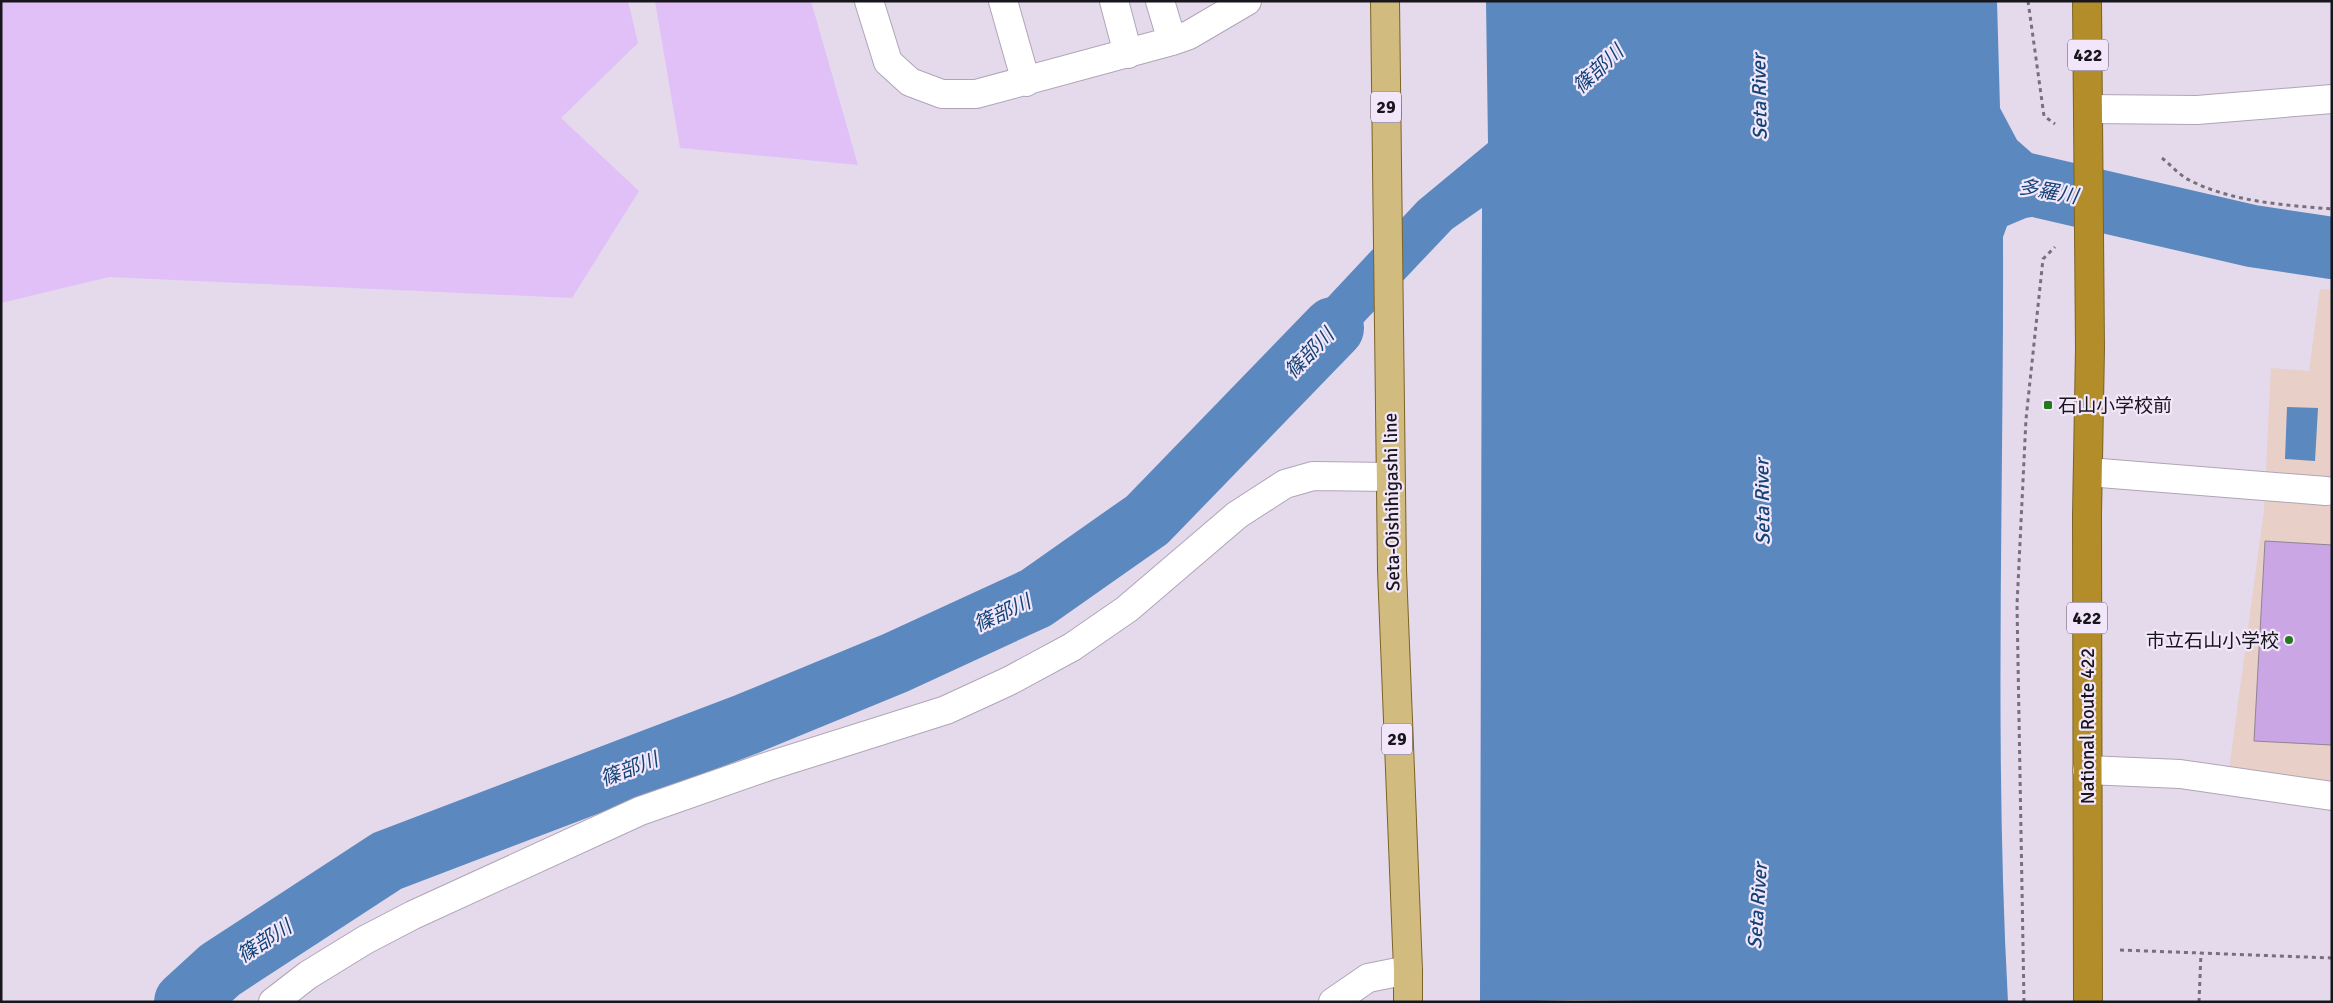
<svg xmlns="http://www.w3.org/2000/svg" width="2333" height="1003" viewBox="0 0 2333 1003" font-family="Signika,'Noto Sans JP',sans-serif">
  <rect width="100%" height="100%" fill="#e4daec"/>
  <path fill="#e8cfc7" d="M2320,289L2332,290V788L2229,770L2264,510L2271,368L2309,371Z"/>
  <path fill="#e1c0f8" d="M1,1H628L638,43L561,118L639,191L572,298L109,277L1,303Z
    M655,1H811L858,165L680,148Z"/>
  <path fill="#5b88be" d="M1486,1H1997L2000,108L2017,140L2051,170L2048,214L2026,218L2007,226L2003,237C2004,492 1994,747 2008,1002H1480L1482,208L1452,229L1286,404L1258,372L1418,201L1488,143Z
    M2287,407L2318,408L2315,461L2285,459Z"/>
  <path fill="#e4daec" d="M1575,1000L1743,1002H1499Z"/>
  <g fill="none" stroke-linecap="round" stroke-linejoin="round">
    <path stroke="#5b88be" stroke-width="62" d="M1964,188L2023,183L2252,236L2332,248
      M185,1002L220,970L387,861L747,724L895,663L1036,598L1147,520L1333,328"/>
  </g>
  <path fill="#cba6e5" stroke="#8d8494" d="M2265,541L2332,545V745L2254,741Z"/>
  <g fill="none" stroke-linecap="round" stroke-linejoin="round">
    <defs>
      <path id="minor" d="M869,1L888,62L910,82L942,94H976L1172,41L1189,35L1247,1
        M1003,1L1026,82
        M1114,1L1128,54
        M1160,1L1172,41
        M2088,109L2197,110L2332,99
        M2088,472L2326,491
        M2087,770L2180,774L2332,796
        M273,1002L308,975L365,940L413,915L640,811L766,767L946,710L1009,681L1072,647L1127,609L1237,515L1285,484L1313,476L1390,477
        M1333,1002L1368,978L1408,970"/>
      <path id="major" d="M1385,1L1392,570L1408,970V1002"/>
      <path id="highway" d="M2087,1L2090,348L2087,515L2088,1002"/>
    </defs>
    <use href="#minor" stroke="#afa5b7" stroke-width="30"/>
    <use href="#major" stroke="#7c6324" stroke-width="30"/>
    <use href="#highway" stroke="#7c6324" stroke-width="30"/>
    <path stroke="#77707c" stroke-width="3" stroke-dasharray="4 4" stroke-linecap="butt" d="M2028,1L2044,116L2055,124
      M2162,158C2171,165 2179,175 2189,180C2232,202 2284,205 2332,209
      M2120,950L2332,958
      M2024,1002L2017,605L2026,419L2043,259L2055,247
      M2199,1002L2201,953"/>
    <use href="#minor" stroke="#fff" stroke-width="28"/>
    <use href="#major" stroke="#d1bb7f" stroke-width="28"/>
    <use href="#highway" stroke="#b28d29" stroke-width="28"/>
  </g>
  <g fill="#277720" stroke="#f2e7fa" stroke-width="2">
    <rect x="2043" y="400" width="10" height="10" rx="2.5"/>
    <circle cx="2289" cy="640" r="5"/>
  </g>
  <g text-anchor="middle" stroke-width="4.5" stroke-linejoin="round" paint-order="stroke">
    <g fill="#f2e7fa" stroke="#5a545f" stroke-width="1">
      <rect x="2068" y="39.5" width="40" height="31" rx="4"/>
      <rect x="1371" y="91.5" width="30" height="31" rx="4"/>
      <rect x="2067" y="602.5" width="40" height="31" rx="4"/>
      <rect x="1382" y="723.5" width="30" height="31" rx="4"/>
    </g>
    <g font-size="18" font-weight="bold" fill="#19151c">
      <text x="2088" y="61">422</text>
      <text x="1386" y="113">29</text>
      <text x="2087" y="624">422</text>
      <text x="1397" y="745">29</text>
    </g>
    <g font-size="19" fill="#19151c" stroke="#f2e7fa" text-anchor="start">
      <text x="2058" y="412">石山小学校前</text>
      <text x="2279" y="647" text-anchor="end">市立石山小学校</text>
    </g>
    <g font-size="19" fill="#19151c" stroke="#f2e7fa">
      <text transform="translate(1391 502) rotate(-91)" y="7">Seta-Oishihigashi line</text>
      <text transform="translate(2087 726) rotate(-90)" y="7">National Route 422</text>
    </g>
    <g font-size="20" font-style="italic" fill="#134376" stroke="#f2e7fa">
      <text transform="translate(1598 69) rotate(-43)" y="7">篠部川</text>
      <text transform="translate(1759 97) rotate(-91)" y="7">Seta River</text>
      <text transform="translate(2048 191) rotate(10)" y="7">多羅川</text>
      <text transform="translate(1309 353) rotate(-46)" y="7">篠部川</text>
      <text transform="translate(1762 502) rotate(-91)" y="7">Seta River</text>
      <text transform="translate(1002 613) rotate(-25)" y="7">篠部川</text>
      <text transform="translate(629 769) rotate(-21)" y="7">篠部川</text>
      <text transform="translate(1757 906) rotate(-86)" y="7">Seta River</text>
      <text transform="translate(264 941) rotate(-33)" y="7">篠部川</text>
    </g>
  </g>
  <rect width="2333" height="1003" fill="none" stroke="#19151c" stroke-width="5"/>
</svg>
